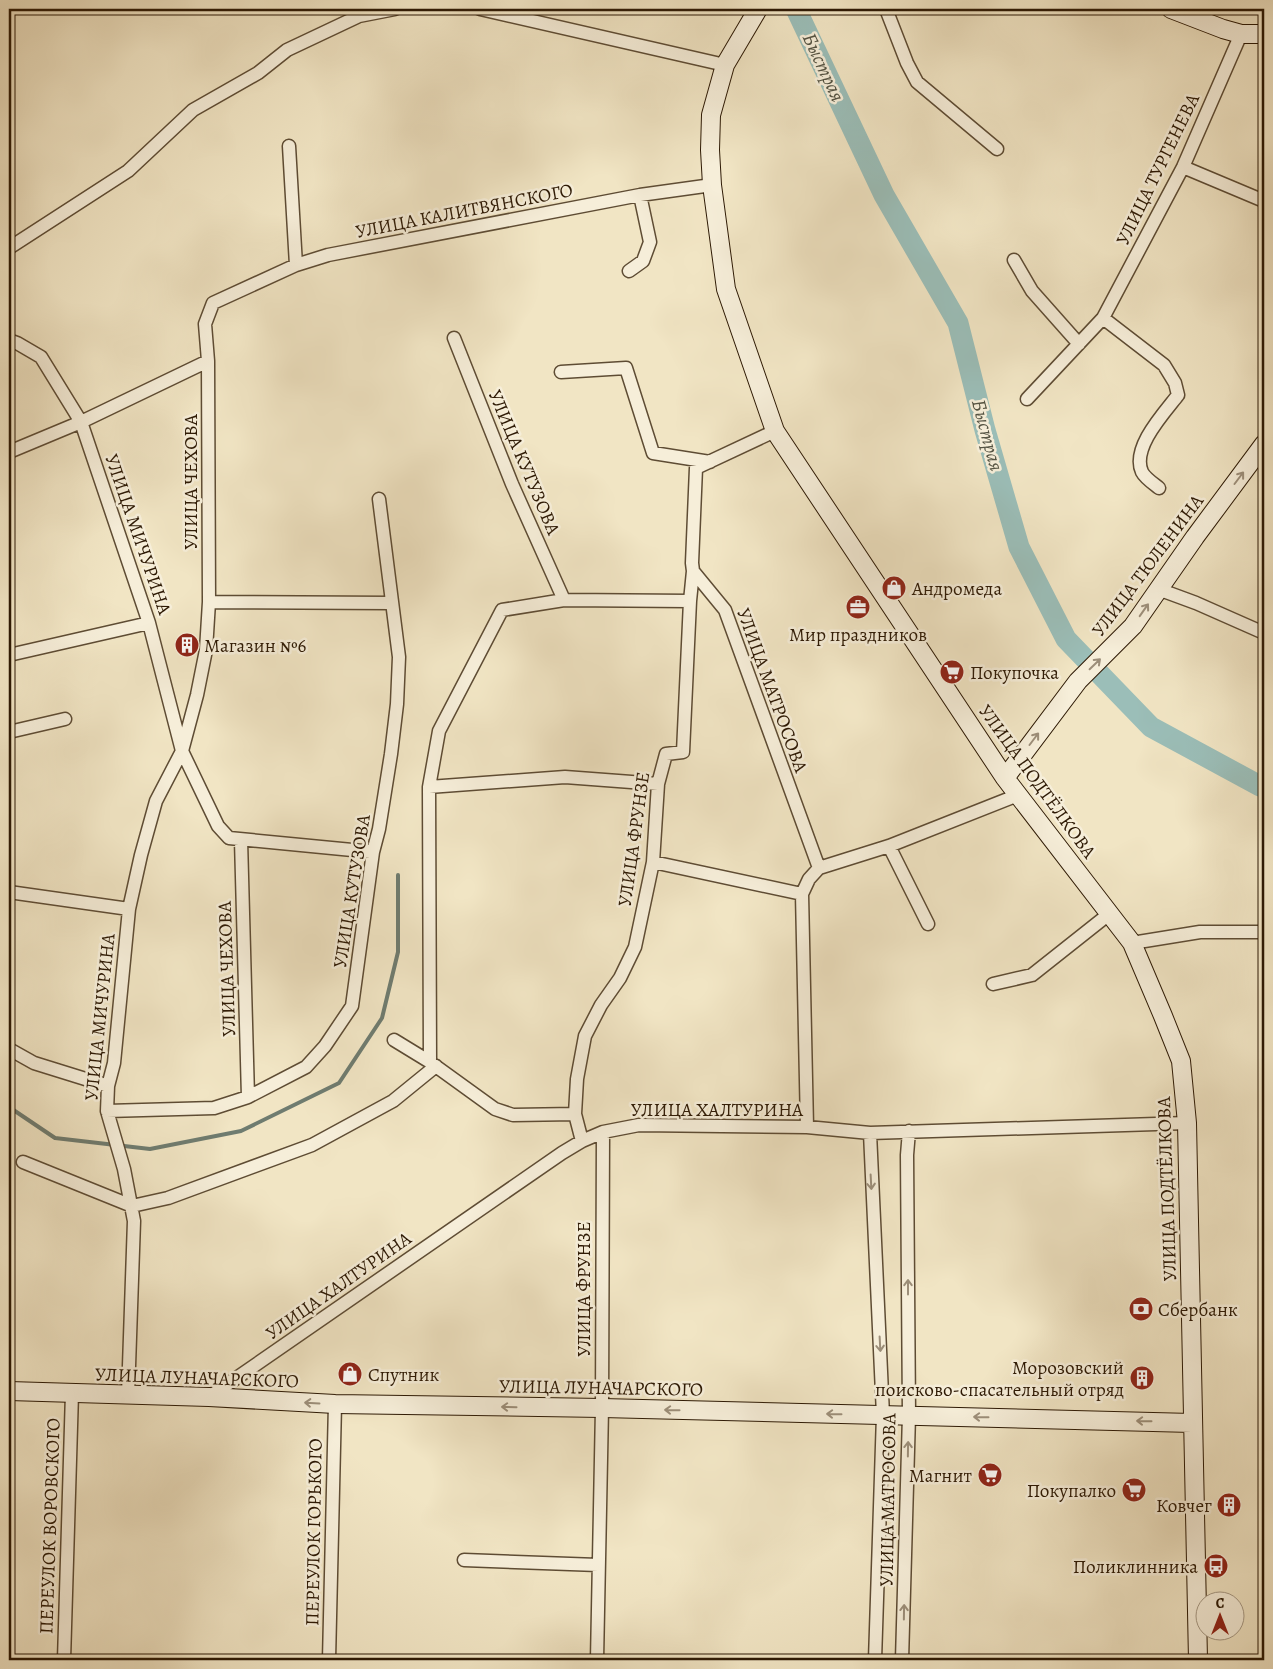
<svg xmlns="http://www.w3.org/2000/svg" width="1273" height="1669" viewBox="0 0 1273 1669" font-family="Alegreya,serif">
  <rect width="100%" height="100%" fill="#f1e5c4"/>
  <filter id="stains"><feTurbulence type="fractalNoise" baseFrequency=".004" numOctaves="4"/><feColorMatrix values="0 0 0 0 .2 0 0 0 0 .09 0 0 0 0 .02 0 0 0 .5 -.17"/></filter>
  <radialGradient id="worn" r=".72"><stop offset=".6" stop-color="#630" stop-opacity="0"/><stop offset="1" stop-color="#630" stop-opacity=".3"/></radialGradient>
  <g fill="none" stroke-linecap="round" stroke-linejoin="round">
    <path stroke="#6f7c70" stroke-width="4" d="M9,1107L55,1138L150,1149L241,1131L339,1083L382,1018L398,952V875"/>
    <path stroke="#9bbeb8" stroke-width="21" d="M796,9L884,195L958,323L985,430L1019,547L1066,639L1151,727L1260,786L1264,787"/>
    <defs>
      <path id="street" d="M480,9L725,65
        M886,9L907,63L917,82L997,149
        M289,146L296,265
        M1183,167L1264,201
        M9,248L128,171L193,110L258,73L287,50L359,16L395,9
        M1014,260L1032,291L1079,344
        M629,271L643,261L650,242L640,195
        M1103,318L1164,365L1175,383L1178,395C1164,413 1131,448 1142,472C1145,478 1154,484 1159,488
        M454,338L512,484L564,600
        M9,340L17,343L41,357L81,422L149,623L182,751L156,801L141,855L129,909L114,1063L108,1086L107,1111L124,1169L134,1221L128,1395
        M208,361L209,602L206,650L197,695L182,751L218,826L229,838L373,852
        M561,372L626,368L653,453L710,462
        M1027,399L1103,318L1183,167L1241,34
        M775,431L696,468L692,563L693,571L725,610L819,868
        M9,452L81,422L208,361L205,324L213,303L296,265L328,255L640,195L712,185
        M1158,589L1196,603L1264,633
        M209,602L392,603
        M9,655L149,623
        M9,732L65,719
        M429,787L565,777L658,784
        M241,840L248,1097
        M889,846L928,924
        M653,862L802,894
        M9,892L129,909
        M1132,943L1200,932H1264
        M993,984L1032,975L1109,914
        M394,1040L430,1062L495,1109L513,1115L575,1114
        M9,1049L34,1063L108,1086
        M430,1062L429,787L439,731L502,610L564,600L690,601L693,571
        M107,1111L214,1108L248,1097L306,1067L325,1046L352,1006L373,852L379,829L391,754L397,704L399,657L379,499
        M807,1127L802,894L809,879L819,868L889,846L1018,795
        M870,1133L883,1415L875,1660
        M582,1141L575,1114L577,1079L585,1036L601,1005L620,978L635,947L653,862L658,784L666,754L683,752L690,601
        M23,1162L132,1206L168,1198L312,1145L393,1101L436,1066
        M209,1397L562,1153L582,1141L603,1132L639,1125L807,1127L870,1133L1187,1123
        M464,1560L598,1565
        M64,1660L72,1393
        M329,1660L335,1404
        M597,1660L602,1408L603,1132
        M902,1660L909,1415L907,1155L909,1131"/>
      <path id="secondary" d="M758,9L725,65L711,115L710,150L712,185L726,289L775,431L1005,778L1132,943L1163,1016L1181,1061L1187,1123L1198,1660
        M1171,9L1223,29L1241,34H1264
        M1005,778L1078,681L1133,626L1195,537L1264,444
        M9,1391L209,1397L335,1404L602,1408L1192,1423"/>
    </defs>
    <use href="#street" stroke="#5e4c34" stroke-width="15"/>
    <use href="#secondary" stroke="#2d1904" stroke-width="20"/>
    <use href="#street" stroke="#f6eed9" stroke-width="12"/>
    <use href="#secondary" stroke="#f6eed9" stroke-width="18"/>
  </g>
  <defs><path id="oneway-shaft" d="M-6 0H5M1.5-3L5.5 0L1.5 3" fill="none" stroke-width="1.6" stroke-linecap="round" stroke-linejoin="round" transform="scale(1.25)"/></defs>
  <g stroke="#9c8e79">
    <use href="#oneway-shaft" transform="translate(1239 478) rotate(-53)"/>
    <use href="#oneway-shaft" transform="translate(1144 610) rotate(-55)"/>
    <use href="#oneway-shaft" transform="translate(1095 664) rotate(-44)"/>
    <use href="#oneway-shaft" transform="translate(1034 739) rotate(-53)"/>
    <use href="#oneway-shaft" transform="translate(871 1182) rotate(87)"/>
    <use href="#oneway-shaft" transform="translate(908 1287) rotate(-90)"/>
    <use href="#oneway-shaft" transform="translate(880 1344) rotate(87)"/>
    <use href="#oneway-shaft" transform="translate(312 1403) rotate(-177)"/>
    <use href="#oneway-shaft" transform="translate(509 1407) rotate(-179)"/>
    <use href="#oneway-shaft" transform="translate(672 1410) rotate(-179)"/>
    <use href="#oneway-shaft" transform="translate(834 1414) rotate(-179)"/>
    <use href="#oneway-shaft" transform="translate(981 1417) rotate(-179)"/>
    <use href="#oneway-shaft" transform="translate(1144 1421) rotate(-179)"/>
    <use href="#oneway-shaft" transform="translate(908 1449) rotate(-89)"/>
    <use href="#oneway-shaft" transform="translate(904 1612) rotate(-89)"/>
  </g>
  <defs>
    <symbol id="shop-disc" viewBox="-11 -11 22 22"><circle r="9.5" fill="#8f2418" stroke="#f6eed9"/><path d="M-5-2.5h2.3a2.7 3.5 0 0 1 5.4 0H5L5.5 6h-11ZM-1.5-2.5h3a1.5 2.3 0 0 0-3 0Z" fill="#fff"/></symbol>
    <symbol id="office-disc" viewBox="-11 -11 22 22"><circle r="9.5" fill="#8f2418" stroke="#f6eed9"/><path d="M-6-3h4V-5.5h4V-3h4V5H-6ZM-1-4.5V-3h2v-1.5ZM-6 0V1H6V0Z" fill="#fff"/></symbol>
    <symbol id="building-disc" viewBox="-11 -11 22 22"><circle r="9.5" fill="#8f2418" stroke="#f6eed9"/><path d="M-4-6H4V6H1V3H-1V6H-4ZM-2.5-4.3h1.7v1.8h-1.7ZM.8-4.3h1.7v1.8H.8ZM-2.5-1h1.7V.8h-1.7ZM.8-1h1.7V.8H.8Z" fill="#fff"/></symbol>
    <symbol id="supermarket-disc" viewBox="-11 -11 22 22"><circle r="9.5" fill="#8f2418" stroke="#f6eed9"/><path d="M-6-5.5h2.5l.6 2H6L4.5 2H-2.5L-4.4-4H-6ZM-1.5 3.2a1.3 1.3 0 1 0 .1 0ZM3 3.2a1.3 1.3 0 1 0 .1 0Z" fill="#fff"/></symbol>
    <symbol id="bank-disc" viewBox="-11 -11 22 22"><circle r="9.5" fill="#8f2418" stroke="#f6eed9"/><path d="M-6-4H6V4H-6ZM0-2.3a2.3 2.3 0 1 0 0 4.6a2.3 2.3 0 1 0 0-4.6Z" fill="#fff"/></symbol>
    <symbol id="bus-disc" viewBox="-11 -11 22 22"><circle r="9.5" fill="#8f2418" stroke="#f6eed9"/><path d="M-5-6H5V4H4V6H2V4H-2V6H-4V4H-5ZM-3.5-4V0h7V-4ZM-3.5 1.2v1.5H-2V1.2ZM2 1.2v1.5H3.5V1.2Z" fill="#fff"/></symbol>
  </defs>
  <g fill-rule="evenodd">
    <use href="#shop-disc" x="880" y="574" width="28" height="28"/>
    <use href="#office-disc" x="844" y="593" width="28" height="28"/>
    <use href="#building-disc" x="173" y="631" width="28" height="28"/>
    <use href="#supermarket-disc" x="938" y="658" width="28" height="28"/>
    <use href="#bank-disc" x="1127" y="1295" width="28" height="28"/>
    <use href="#shop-disc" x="336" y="1360" width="28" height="28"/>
    <use href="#building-disc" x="1128" y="1364" width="28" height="28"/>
    <use href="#supermarket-disc" x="976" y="1461" width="28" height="28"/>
    <use href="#supermarket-disc" x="1120" y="1476" width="28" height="28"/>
    <use href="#building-disc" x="1215" y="1491" width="28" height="28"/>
    <use href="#bus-disc" x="1202" y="1552" width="28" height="28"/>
  </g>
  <g text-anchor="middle" stroke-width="5" stroke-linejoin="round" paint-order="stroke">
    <g font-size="19" fill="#2d1904" stroke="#f6eed9">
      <text transform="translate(1157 169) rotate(-64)" y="7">УЛИЦА ТУРГЕНЕВА</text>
      <text transform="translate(464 210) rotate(-11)" y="7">УЛИЦА КАЛИТВЯНСКОГО</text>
      <text transform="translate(525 462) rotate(67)" y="7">УЛИЦА КУТУЗОВА</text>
      <text transform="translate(190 482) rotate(-90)" y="7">УЛИЦА ЧЕХОВА</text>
      <text transform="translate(139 534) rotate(71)" y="7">УЛИЦА МИЧУРИНА</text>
      <text transform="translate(1147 565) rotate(-53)" y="7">УЛИЦА ТЮЛЕНИНА</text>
      <text transform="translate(773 690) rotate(70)" y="7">УЛИЦА МАТРОСОВА</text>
      <text transform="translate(1038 781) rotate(54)" y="7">УЛИЦА ПОДТЁЛКОВА</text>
      <text transform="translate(633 839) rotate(-82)" y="7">УЛИЦА ФРУНЗЕ</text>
      <text transform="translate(351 891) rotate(-81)" y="7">УЛИЦА КУТУЗОВА</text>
      <text transform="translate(226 969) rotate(-92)" y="7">УЛИЦА ЧЕХОВА</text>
      <text transform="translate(99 1017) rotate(-84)" y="7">УЛИЦА МИЧУРИНА</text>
      <text x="717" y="1116">УЛИЦА ХАЛТУРИНА</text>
      <text transform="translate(1166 1189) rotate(-92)" y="7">УЛИЦА ПОДТЁЛКОВА</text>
      <text transform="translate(338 1285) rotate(-35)" y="7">УЛИЦА ХАЛТУРИНА</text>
      <text transform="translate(583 1289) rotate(-90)" y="7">УЛИЦА ФРУНЗЕ</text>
      <text transform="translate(197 1377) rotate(2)" y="7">УЛИЦА ЛУНАЧАРСКОГО</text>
      <text transform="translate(601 1387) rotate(1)" y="7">УЛИЦА ЛУНАЧАРСКОГО</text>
      <text transform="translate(887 1500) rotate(-89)" y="7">УЛИЦА МАТРОСОВА</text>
      <text transform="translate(49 1526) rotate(-88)" y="7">ПЕРЕУЛОК ВОРОВСКОГО</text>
      <text transform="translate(313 1532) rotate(-89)" y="7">ПЕРЕУЛОК ГОРЬКОГО</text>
    </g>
    <g font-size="19" fill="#2d1904" stroke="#f6eed9" text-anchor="start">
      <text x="912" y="595">Андромеда</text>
      <text x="858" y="641" text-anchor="middle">Мир праздников</text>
      <text x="204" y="652">Магазин №6</text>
      <text x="970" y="679">Покупочка</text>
      <text x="1158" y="1316">Сбербанк</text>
      <text x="1124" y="1374" text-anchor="end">Морозовский<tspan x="1124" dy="22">поисково-спасательный отряд</tspan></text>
      <text x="368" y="1381">Спутник</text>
      <text x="972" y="1482" text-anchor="end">Магнит</text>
      <text x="1116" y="1497" text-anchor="end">Покупалко</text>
      <text x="1212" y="1512" text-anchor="end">Ковчег</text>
      <text x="1198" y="1573" text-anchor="end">Поликлинника</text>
    </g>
    <g font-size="20" font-style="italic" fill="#545343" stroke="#f6eed9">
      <text transform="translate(824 67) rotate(65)" y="7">Быстрая</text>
      <text transform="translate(988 435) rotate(75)" y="7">Быстрая</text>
    </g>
  </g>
  <rect width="1273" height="1669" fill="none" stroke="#f1e5c4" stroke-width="30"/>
  <rect x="10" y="10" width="1253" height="1649" fill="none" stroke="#2d1904" stroke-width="2.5"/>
  <rect x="15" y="15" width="1243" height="1639" fill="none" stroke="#2d1904"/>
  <g transform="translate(1220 1616)"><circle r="24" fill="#f6eed9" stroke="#a69984"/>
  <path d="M0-4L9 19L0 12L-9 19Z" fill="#8f2418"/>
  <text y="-8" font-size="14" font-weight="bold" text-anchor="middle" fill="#2d1904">С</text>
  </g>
  <rect width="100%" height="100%" filter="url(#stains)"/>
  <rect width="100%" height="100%" fill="url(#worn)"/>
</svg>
